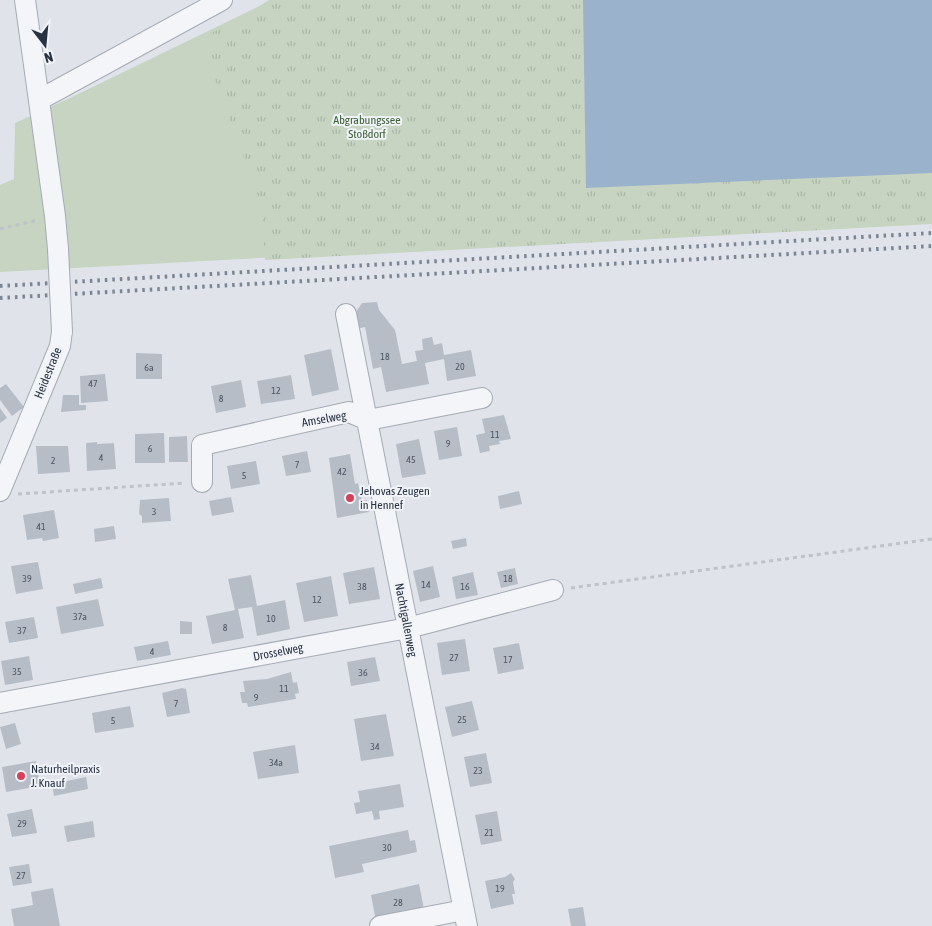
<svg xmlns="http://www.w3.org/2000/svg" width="932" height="926" viewBox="0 0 932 926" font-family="'Asap Condensed',sans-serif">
  <defs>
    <pattern id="park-tufts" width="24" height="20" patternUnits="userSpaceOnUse" patternTransform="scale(1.25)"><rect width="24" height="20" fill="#c6d4c1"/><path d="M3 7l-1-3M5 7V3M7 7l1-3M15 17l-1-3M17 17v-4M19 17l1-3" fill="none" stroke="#aab6a7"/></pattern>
  </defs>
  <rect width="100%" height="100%" fill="#e0e4ea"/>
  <path fill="#c6d4c1" d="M272,0L559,242L0,272V185L14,179L15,123L70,98Z"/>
  <path fill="url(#park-tufts)" d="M269,0H932V224L265,260L262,207L206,55L211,33L234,22Z"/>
  <path fill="#9ab2cb" d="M583,0H932V173L586,188Z"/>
  <path fill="#b7bdc7" d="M377,302L379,310L395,330L402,364L417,361L415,351L423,350L422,339L432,337L434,345L442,343L444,355L471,350L476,376L447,381L444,359L425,363L429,384L386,392L381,367L373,369L365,327L356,329L354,315L362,303Z
    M331,349L339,390L312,396L304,355Z
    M136,353L162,354V379H136Z
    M105,374L108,401L81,403L80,376Z
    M291,375L295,399L261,404L257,381Z
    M241,380L246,407L216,413L211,386Z
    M6,384L24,407L12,416L0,400V388Z
    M63,395H79V405H86V410L61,412Z
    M0,408L7,418L0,423Z
    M504,415L511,439L499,441L500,444L489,446L490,451L480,453L476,435L485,433L482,419Z
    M457,427L462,456L439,460L434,431Z
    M164,433L165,463H135V434Z
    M187,436L188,462H169V437Z
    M419,439L426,474L402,478L396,444Z
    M97,442V444L114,443L116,469L87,471L86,443Z
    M36,446H68L70,472L38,474Z
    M307,451L311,472L286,476L282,456Z
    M350,454L355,484L358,483L362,501L367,500L369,512L337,518L329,458Z
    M256,461L260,484L231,489L227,466Z
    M519,491L522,504L500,509L498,496Z
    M231,497L234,512L212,516L209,501Z
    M169,498L171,521L142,523V516L139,514L140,500Z
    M54,510L59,538L43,541L42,538L27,540L23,515Z
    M114,526L116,539L95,542L94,529Z
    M466,538L467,546L453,549L451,541Z
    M38,562L43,589L16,594L11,566Z
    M433,566L440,597L420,602L413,571Z
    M374,567L380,599L349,604L343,573Z
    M515,568L518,584L501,588L497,572Z
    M473,572L478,595L456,599L452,577Z
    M251,575L257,606L285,600L290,629L257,636L252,607L238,609L244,638L212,644L206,616L235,610L228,579Z
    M331,576L338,616L304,622L296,583Z
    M101,578L103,588L75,594L73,584Z
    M98,599L104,626L61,634L56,607Z
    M34,617L38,638L9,643L5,622Z
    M180,621L192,622V634H180Z
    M465,639L470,671L442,675L437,643Z
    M168,641L171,655L137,661L134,647Z
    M519,643L524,669L498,674L493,648Z
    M29,656L33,680L5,685L1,661Z
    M375,657L380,681L351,686L347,662Z
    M291,672L293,683L297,682L299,693L295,694L296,699L248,707L247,703H242L240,692H245L243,681L267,679Z
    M182,688L186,689L190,713L167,717L162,693Z
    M472,701L479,730L452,737L445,707Z
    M130,706L134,727L95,733L92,713Z
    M386,714L394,756L361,761L354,719Z
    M15,723L21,744L6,749L0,727Z
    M295,745L299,773L258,779L253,752Z
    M486,753L492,783L470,787L464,757Z
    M36,761L40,786L6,792L2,767Z
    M86,777L88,789L54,796L52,784Z
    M400,784L404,807L379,811L380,819L374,820L372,811L356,814L354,803L360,802L358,791Z
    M32,809L37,833L12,837L7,814Z
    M497,811L502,841L481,845L475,815Z
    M93,821L95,837L67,842L64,826Z
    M408,830L410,841L415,840L417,852L362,864L364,872L335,878L329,846Z
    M29,864L32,883L13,886L9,867Z
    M511,873L515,879L513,882L515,894H512L514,904L491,909L485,881L505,877Z
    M419,884L424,909L376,921L371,895Z
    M53,888L60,926H14L11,909L33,905L31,892Z
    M583,907L586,926H571L568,909Z"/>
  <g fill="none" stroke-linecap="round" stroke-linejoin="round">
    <defs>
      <path id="minor" d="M25,0L55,216L58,249
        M39,100L222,0
        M346,314L467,926
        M202,482V445L349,412L368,420L482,398
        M0,491L60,346L62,331
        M0,703L408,628L553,590
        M380,926L464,910"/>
    </defs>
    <use href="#minor" stroke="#a5abb4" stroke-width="22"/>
    <path stroke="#bec2c9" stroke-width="3" stroke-dasharray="4 4" stroke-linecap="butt" d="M0,229L38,220
      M18,494L184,483
      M571,588L932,539"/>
    <use href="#minor" stroke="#f3f5f8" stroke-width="20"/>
    <path stroke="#798494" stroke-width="4" stroke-dasharray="2.5 5" stroke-linecap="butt" d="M0,286L932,233
      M0,298L932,246"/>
    <defs>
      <path id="minor-bridge" d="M58,249L62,331"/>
    </defs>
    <use href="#minor-bridge" stroke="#a5abb4" stroke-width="22" stroke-linecap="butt"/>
    <use href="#minor-bridge" stroke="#f3f5f8" stroke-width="20"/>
  </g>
  <g fill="#d44158" stroke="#f0f3f7" stroke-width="2">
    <circle cx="350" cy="498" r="5"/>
    <circle cx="21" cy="776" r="5"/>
  </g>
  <g text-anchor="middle" stroke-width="4" stroke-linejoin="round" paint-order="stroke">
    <g font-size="10" fill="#4c5563">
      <text x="385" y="360">18</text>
      <text x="460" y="370">20</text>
      <text x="149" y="371">6a</text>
      <text x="93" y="387">47</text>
      <text x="276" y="394">12</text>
      <text x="221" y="402">8</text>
      <text x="495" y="438">11</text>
      <text x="448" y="447">9</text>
      <text x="150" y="452">6</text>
      <text x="101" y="461">4</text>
      <text x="411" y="463">45</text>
      <text x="53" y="464">2</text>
      <text x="297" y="468">7</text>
      <text x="342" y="475">42</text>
      <text x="244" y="479">5</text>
      <text x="154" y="515">3</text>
      <text x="41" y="530">41</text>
      <text x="27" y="582">39</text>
      <text x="508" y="582">18</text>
      <text x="426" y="588">14</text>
      <text x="362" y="590">38</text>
      <text x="465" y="590">16</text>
      <text x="317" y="603">12</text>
      <text x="80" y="620">37a</text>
      <text x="271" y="622">10</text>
      <text x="225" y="631">8</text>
      <text x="22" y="634">37</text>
      <text x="152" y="655">4</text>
      <text x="454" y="661">27</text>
      <text x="508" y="663">17</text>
      <text x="17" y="675">35</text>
      <text x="363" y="676">36</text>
      <text x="284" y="692">11</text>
      <text x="256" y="701">9</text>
      <text x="176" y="707">7</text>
      <text x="462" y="723">25</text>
      <text x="113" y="724">5</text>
      <text x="375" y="750">34</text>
      <text x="276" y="766">34a</text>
      <text x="478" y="774">23</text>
      <text x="22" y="827">29</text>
      <text x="489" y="836">21</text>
      <text x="387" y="851">30</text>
      <text x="21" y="879">27</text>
      <text x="500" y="892">19</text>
      <text x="398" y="906">28</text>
    </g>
    <g font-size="12" fill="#3d5f35" stroke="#f0f3f7">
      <text x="367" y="124">Abgrabungssee<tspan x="367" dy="14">Stoßdorf</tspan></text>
    </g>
    <g font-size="12" fill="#283242" stroke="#f0f3f7">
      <text transform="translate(48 373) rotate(-68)" y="4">Heidestraße</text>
      <text transform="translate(324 419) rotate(-10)" y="4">Amselweg</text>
      <text transform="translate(406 620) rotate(79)" y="4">Nachtigallenweg</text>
      <text transform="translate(278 652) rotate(-11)" y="4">Drosselweg</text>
    </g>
    <g font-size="12" fill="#283242" stroke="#f0f3f7" text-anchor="start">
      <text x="360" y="495">Jehovas Zeugen<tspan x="360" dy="14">in Hennef</tspan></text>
      <text x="31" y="773">Naturheilpraxis<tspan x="31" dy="14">J. Knauf</tspan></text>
    </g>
  </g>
  <g transform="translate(45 45) rotate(164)" stroke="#f0f3f7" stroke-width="4" paint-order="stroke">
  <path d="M0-4L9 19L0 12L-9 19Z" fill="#283242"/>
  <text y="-8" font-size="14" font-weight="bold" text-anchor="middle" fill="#283242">N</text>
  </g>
</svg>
